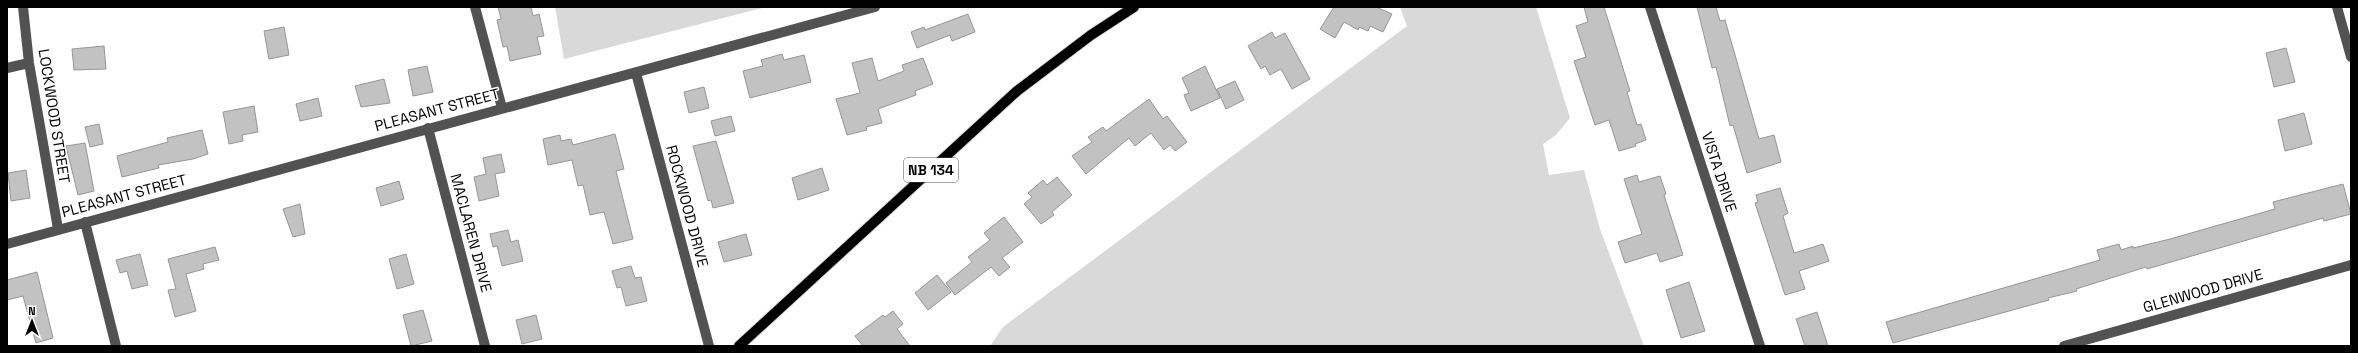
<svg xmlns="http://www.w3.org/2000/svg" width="2358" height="353" viewBox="0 0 2358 353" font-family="'Space Grotesk',sans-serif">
  <rect width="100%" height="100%" fill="#fff"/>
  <path fill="#d9d9d9" d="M555,7H766L564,59Z
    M1400,7H1536L1570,118L1556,135L1543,144L1549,175L1584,170L1600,229L1644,346H990L1003,327L1407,26Z"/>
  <path fill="#c2c2c2" stroke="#969696" d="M498,7H531L533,16L539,14L544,36L537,37L541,54L510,61L507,46L503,47L497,20L501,19Z
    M1334,7H1376L1392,14L1383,32L1370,26L1368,31L1359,27L1358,30L1344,22L1335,38L1320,29Z
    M1584,7H1604L1630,91L1627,92L1637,125L1641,124L1646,140L1635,144L1636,146L1619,151L1609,120L1595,125L1574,61L1586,57L1576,26L1588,22Z
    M1697,7H1716L1720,21L1725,20L1759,139L1774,135L1781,162L1747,173L1733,125L1730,126L1716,67L1712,68Z
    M968,14L975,32L952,41L950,35L917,48L911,32L924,27L925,30Z
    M284,27L289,55L269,59L264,31Z
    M1272,32L1275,38L1285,33L1310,79L1292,89L1281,69L1270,75L1265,66L1261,69L1248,46Z
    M104,46L106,69L74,70L72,49Z
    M2286,48L2295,82L2274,87L2266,53Z
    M782,54L784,60L804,55L811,82L750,98L743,71L763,66L761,60Z
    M872,58L878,81L904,71L902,65L923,58L933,84L915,91L916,95L878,109L882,123L866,127L867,130L847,135L836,99L860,93L852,63Z
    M427,66L433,92L413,96L408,70Z
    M1205,66L1220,98L1191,111L1184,95L1189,93L1182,78Z
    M384,79L390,103L361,107L355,86Z
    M1235,81L1244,100L1226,109L1217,89Z
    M704,87L709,108L689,113L684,92Z
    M318,98L322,116L300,121L296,104Z
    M1149,99L1163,119L1167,116L1187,142L1175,151L1170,145L1164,150L1151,133L1135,146L1129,138L1086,174L1072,156L1092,142L1088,137L1103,127L1106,131Z
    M254,106L258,132L242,135L243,141L229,144L223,112Z
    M2304,113L2312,144L2285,151L2278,120Z
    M731,116L735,131L715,136L711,121Z
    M99,124L103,144L90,147L85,127Z
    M202,130L208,154L193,159L158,165L159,168L122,177L117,156L168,142L167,138Z
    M615,134L624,169L616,171L633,239L613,244L604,212L590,215L583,185L578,186L572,160L548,165L543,139L560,135L561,141L571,139L573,145Z
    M716,141L734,203L713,208L711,200L708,201L693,146Z
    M85,143L94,191L78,195L66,146Z
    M501,154L505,172L495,174L499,196L479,201L474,177L486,174L483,158Z
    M822,168L829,190L798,200L792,178Z
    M26,170L30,198L11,201L8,173Z
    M1637,175L1639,182L1660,176L1666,194L1664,195L1683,255L1660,262L1657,253L1625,263L1618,242L1642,234L1624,179Z
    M1057,177L1072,195L1052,212L1054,215L1041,224L1024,204L1032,197L1028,193L1043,180L1047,185Z
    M399,181L404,199L381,206L376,188Z
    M2343,184L2351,214L2324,221L2323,218L2147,269L2146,267L2076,289L2077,291L2048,298L2049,300L1893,343L1886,322L2100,260L2097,250L2119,244L2121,250L2133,246V248L2170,239L2275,209L2273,202Z
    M1780,188L1788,213L1783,216L1794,253L1823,244L1829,261L1799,271L1805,289L1785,295L1755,203L1758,202L1756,195Z
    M300,204L305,234L293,237L283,209Z
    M1004,217L1023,242L1002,258L1010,267L999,276L991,267L955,295L946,283L972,262L968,257L990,240L984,233Z
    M508,230L511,242L518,240L523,261L502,266L497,246L493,247L490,234Z
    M746,234L752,255L724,262L718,242Z
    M215,247L219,260L203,264L204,269L186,274L196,311L175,317L168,290L176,289L168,259Z
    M140,254L148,285L132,289L127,271L120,273L116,260Z
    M406,254L414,284L397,289L389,259Z
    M631,266L635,278L641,277L647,301L626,306L621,287L617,288L612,271Z
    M37,272L53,338L36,343L23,296L7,300V280Z
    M937,275L951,292L928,310L915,293Z
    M1689,282L1705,331L1681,338L1666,290Z
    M423,310L432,341L411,346L403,315Z
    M893,311L903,324L897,329L910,346H863L855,336L883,315L885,317Z
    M1817,312L1828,346H1805L1796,319Z
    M536,315L542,339L522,344L516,320Z"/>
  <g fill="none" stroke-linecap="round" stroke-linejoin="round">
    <defs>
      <path id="major" d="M739,346L1017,91L1091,35L1134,7"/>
    </defs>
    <use href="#major" stroke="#dbdbdb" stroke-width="12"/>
    <path stroke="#525252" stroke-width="10" d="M23,7L29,63L58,229
      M475,7L502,108
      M1650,7L1760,346
      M2337,7L2351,57
      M7,68L29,63
      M636,73L709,346
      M428,128L485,346
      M85,222L116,346
      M7,244L875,7
      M2064,346L2351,265"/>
    <use href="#major" stroke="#000" stroke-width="10"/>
  </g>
  <g text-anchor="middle" stroke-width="3" stroke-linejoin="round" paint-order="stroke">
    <rect fill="#fff" stroke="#4c4c4c" stroke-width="1" x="904" y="158" width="54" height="24" rx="3"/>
    <g font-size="14" font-weight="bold" fill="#000">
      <text x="931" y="175">NB 134</text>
    </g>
    <g font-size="15" fill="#000" stroke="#fff">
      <text transform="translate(437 110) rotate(-15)" y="5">PLEASANT STREET</text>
      <text transform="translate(54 116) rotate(81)" y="5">LOCKWOOD STREET</text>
      <text transform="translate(1719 172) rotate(72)" y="5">VISTA DRIVE</text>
      <text transform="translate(124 196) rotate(-15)" y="5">PLEASANT STREET</text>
      <text transform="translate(687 206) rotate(75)" y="5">ROCKWOOD DRIVE</text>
      <text transform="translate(471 233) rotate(75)" y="5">MACLAREN DRIVE</text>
      <text transform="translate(2203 291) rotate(-16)" y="5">GLENWOOD DRIVE</text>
    </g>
  </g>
  <rect width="2358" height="353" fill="none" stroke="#000000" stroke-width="16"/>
  <g transform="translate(32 321)" stroke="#ffffff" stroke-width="3" paint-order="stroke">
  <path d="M0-3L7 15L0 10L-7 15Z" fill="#000000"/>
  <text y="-6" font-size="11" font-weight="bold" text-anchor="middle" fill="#000000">N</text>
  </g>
</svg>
